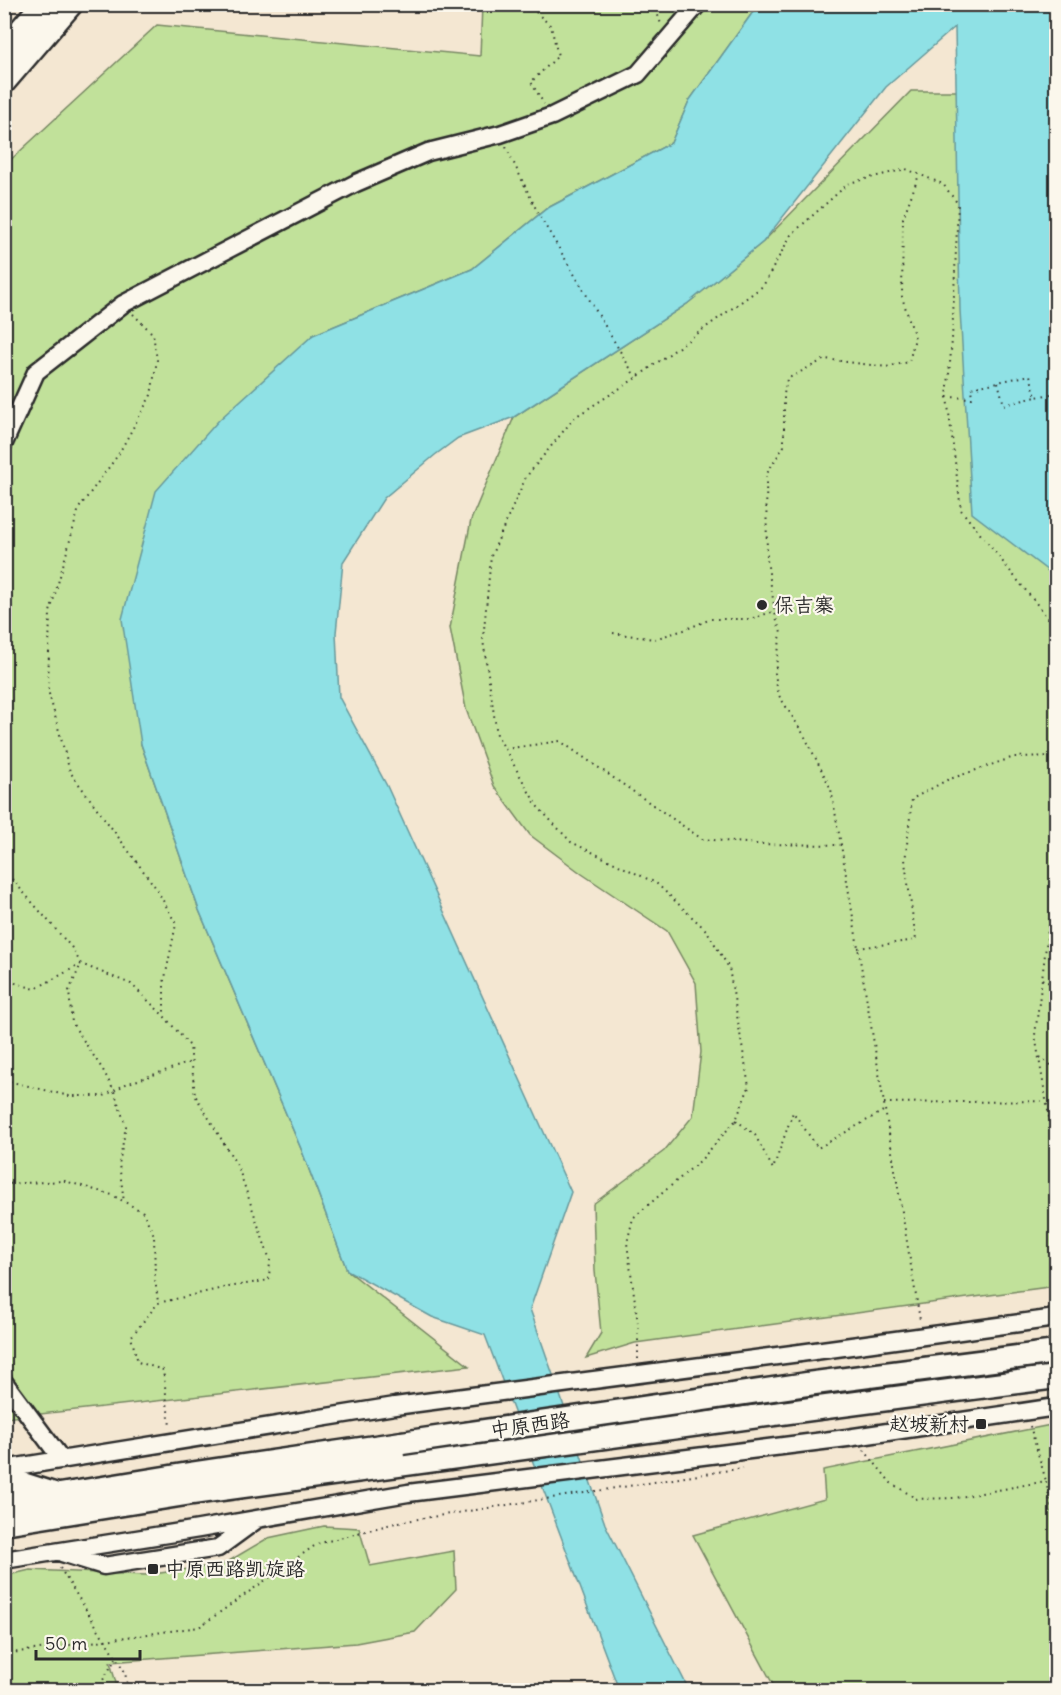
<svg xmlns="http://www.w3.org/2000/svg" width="1061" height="1695" viewBox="0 0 1061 1695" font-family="Delius,'LXGW WenKai TC',sans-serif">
  <rect width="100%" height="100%" fill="#f4e7d2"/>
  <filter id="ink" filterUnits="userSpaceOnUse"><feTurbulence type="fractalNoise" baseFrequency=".0167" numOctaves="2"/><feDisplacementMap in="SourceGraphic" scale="12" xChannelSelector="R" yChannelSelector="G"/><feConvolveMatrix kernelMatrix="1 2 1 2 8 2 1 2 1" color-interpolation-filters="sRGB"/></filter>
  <g filter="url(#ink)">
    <path fill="#c1e19a" stroke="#768662" stroke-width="1.5" d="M482,5H758L689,101L671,143L546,209L472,269L313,335L141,744L199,910L302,1151L347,1270L469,1366L5,1418V165L157,25L480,56Z
      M911,91H957L1056,320V1286L635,1343L586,1358L601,1333L595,1271L593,1204L664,1151L693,1116L701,1052L696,983L667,931L582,874L530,835L494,786L466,709L450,628L471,520L514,417L687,304L763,242Z
      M1056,1424V1690H776L693,1535L825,1499L823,1470Z
      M324,1526L359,1528L370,1566L454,1551L456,1589L415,1632L356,1643L110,1662L118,1690H5L4,1576L30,1570L146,1575L224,1564L268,1538Z"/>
    <path fill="#8fe1e5" stroke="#67989b" stroke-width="1.5" d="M758,5H1056V333L1054,349L1056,353V577L972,513L960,310L955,27L886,87L763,242L687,304L514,417L458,438L435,455L384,498L343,562L336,633L339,697L387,786L571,1192L530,1309L605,1524L689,1690H619L485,1335L432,1317L347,1270L302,1151L199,910L141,744L122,619L156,491L219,420L313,335L472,269L546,209L671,143L689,101Z"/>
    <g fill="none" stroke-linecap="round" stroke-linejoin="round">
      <defs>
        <path id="minor" d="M4,443L36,372L123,304L356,183L428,152L500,134L552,116L638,74L698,4
          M800,1353L1056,1318
          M4,1382L62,1460
          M4,1469L395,1406
          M62,1553L104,1566L218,1548L255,1521
          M4,1560L199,1529L408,1493L847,1438L1056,1407"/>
        <path id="major" d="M4,49L43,4
          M4,82L71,4
          M807,1384L1056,1352
          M4,1480L13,1481L54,1494
          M4,1504L189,1474L402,1443
          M4,1523L192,1493L811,1409L1056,1377"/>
      </defs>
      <use href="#minor" stroke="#2b2b2b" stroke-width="21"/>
      <use href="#major" stroke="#2b2b2b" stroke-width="27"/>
      <path stroke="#2b2b2b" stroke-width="2" stroke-dasharray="1.5 4.5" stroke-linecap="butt" d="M527,4L551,26L558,56L531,82L544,104
        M654,4L661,24
        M506,147L539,215L636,378
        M133,314L153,334L157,360L151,395L118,455L79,508L50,612L48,690L70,772L156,888L176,924L164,983V1016
        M998,382L1004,405L1036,397
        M947,397L972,398L971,388L1030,375L1036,397L1056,393
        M613,633L654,639L684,630L711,619H750L775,611
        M505,749L560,741L702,839L756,844L841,845L920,1320
        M841,845L831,789L804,735L778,694L775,673L781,633L776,618L767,560L766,475L784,446V394L787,379L825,359L886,367L909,362L915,338L902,297L903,218L919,175
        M4,870L72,948L81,964L69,991L72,1023L103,1070L114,1091L126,1126L119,1164L124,1202
        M1056,897L1050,914L1035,1035L1054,1146L1056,1149
        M858,948L916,940L905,862L912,799L947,780L1014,757L1056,756
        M1042,979L1056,987
        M4,986L12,982L35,989L81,964L131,984L164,1016L190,1046L195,1095L238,1167L270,1260L269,1280L223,1288L158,1303L131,1337L138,1362L163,1370L170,1426
        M1040,1057L1056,1069
        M4,1080L69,1096H104L126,1084L191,1062
        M884,1103L1046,1101
        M736,1120L755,1135L773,1169L793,1112L818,1148L885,1110
        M4,1184L65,1181L112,1195L143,1212L154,1235L155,1279L158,1302
        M638,1359V1324L627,1243L633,1218L700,1161L736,1120L749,1087L729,968L707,931L656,883L571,842L537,806L497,735L483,640L491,556L526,477L575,417L636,378L763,286L791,235L849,183L906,169L943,184L958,204L952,340L947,397L961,510L1052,623L1056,633
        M1030,1426L1046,1481
        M864,1450L891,1483L917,1499L955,1498L1046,1481L1056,1533
        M60,1568L125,1672L128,1690
        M4,1654L199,1627L317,1544L399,1522L743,1468
        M97,1690L116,1658"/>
      <use href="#minor" stroke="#fbf7ec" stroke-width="16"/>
      <use href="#major" stroke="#fbf7ec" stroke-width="22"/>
      <defs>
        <path id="minor-bridge" d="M395,1406L800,1353"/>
        <path id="major-bridge" d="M402,1443L807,1384"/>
      </defs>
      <use href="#minor-bridge" stroke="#2b2b2b" stroke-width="21" stroke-linecap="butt"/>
      <use href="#major-bridge" stroke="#2b2b2b" stroke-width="27" stroke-linecap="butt"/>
      <use href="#minor-bridge" stroke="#fbf7ec" stroke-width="16"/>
      <use href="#major-bridge" stroke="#fbf7ec" stroke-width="22"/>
    </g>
  </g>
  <g fill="#2b2b2b" stroke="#fbf7ec" stroke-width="2">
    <circle cx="762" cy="605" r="6"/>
    <rect x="975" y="1418" width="12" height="12" rx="3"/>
    <rect x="147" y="1563" width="12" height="12" rx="3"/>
  </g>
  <g text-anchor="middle" stroke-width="4.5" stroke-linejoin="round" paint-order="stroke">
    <g font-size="20" fill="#2b2b2b" stroke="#fbf7ec" text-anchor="start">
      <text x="774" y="612">保吉寨</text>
      <text x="969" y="1431" text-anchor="end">赵坡新村</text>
      <text x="165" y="1576">中原西路凯旋路</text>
    </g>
    <g font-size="20" fill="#2b2b2b" stroke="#fbf7ec">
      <text transform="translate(530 1425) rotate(-8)" y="7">中原西路</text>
    </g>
  </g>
  <rect width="1061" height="1695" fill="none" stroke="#fbf7ec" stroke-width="24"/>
  <rect x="12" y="12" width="1037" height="1671" fill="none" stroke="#2b2b2b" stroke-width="2" filter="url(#ink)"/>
  <path d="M36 1650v9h104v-9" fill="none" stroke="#2b2b2b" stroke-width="3"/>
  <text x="45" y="1650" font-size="18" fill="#2b2b2b" stroke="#fbf7ec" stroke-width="4.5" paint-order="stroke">50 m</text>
</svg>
